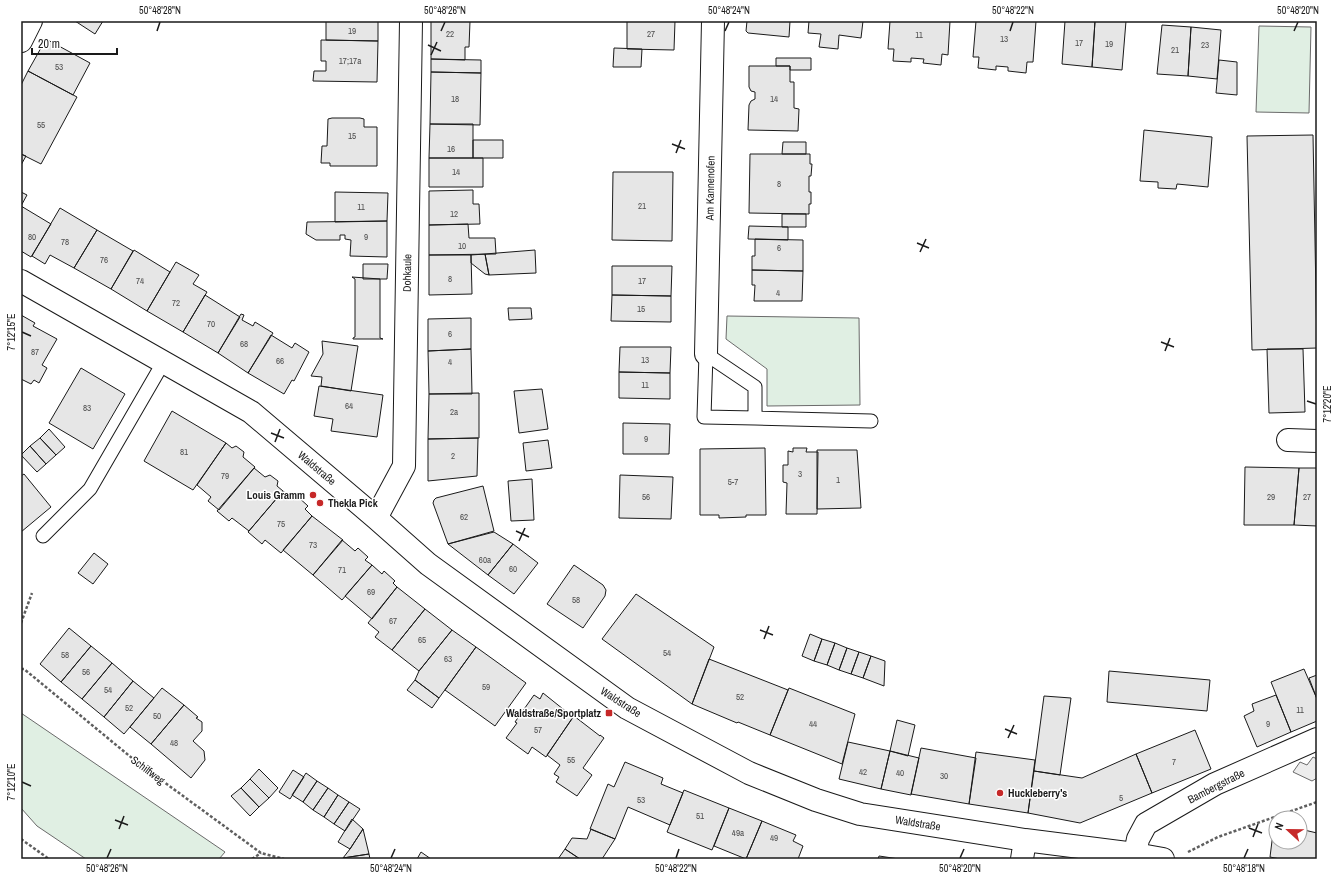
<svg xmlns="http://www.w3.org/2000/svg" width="1338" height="880" viewBox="0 0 1338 880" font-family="'Archivo Narrow',sans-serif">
  <rect width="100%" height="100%" fill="#fff"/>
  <path fill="#e0efe3" stroke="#6a6a6a" d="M1259,26L1311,27L1309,113L1256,112Z
    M727,316L859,318L860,405L767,406V369L726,339Z
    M21,713L225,852L219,859H86L37,826L21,808Z"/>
  <path fill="#ededed" stroke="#6a6a6a" d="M1313,757L1317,759V778L1312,781L1293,772L1300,762L1307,765Z"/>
  <path fill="#e6e6e6" stroke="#1a1a1a" d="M75,21H103L95,34Z
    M326,21H378V41L326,40Z
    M431,21H470L469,47H465V60L431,59Z
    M627,21H675L674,50L627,49Z
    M747,21H790L789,37L748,33L746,31Z
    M809,21H863L861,38L839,35L838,49L819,47L821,34L808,33Z
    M890,21H950L948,55L942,54L941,65L923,63L924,59L911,58V62L893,61L894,49H888Z
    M976,21H1036L1033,62H1027L1026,73L1008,71V67L996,66V70L978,68L979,57H973Z
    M1065,21H1095L1092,67L1062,64Z
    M1095,21H1126L1122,70L1092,67Z
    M1162,25L1191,27L1188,76L1157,74Z
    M1191,27L1221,30L1217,79L1188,76Z
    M46,39L90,63L73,95L28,71Z
    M321,40L378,41L377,82L313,81L314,71H326V61H321Z
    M614,48L642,49L641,67H613Z
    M776,58H811V70H790V66H776Z
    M431,59L481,60V73L431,72Z
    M1219,60L1237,62V95L1216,93Z
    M749,66H790V82H794V108L799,109L798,131L748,130L749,105L751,101L755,99V92L751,91L749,87Z
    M28,71L77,97L41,164L21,154V85Z
    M431,72L481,73L480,125L430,124Z
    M332,118H360L364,119V127H377V166H330V163H321L322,146H327L328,119Z
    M430,124H473V158H429Z
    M1144,130L1212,137L1208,187L1177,184L1176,189L1158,188V182L1140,181Z
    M1313,135L1317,348L1252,350L1247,136Z
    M473,140H503V158H473Z
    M783,142H806V154H782Z
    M21,154L26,156L21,165Z
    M750,154H810V164H812L811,176H809V192H811V204H809V214L749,213Z
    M429,158H483V187H429Z
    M613,172H673L672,241L612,240Z
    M473,190V204H479L480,224L429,225V191Z
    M21,192L27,195L21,206Z
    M335,192L388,193L387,221L335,222Z
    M21,206L51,224L31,257L21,251Z
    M60,208L97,230L74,268L50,255L45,264L32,256Z
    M782,214H806V227H782Z
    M387,221V257L350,256L351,240L345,239V235H340V240H316L306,234L307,222Z
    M468,224L469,238H495L496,254L429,255V225Z
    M749,226L788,227V240L748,239Z
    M97,230L133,251L111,289L74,268Z
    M755,239L803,240V271L752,270V256H755Z
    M134,250L170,272L147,311L111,289Z
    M535,250L536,273L489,275L485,254Z
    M485,254L489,275L485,274L471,263V255Z
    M429,255H471L472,294L429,295Z
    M176,262L199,275L193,284L207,292L183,332L147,311Z
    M363,264H388L387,279H363Z
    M612,266H672L671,296L612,295Z
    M752,270L803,271L802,301H754L755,285H752Z
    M352,277L380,279V338L383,339H353V338L355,337V279Z
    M205,295L240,317L218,353L183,332Z
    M612,295L671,296V322L611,321Z
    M508,308H531L532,319L509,320Z
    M241,314L244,315L242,320L253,326L255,322L273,333L248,373L218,353Z
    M21,315L35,323L33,326L57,339L42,365L47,368L39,383L34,380L31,384L21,379Z
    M471,318V349L428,351V319Z
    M271,335L292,348L295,343L309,352L294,381L292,380L284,394L248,373Z
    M322,341L358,346L351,391L321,386L322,377L311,376L323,354Z
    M620,347H671L670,373L619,372Z
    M471,349L472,394H429L428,351Z
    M1267,349H1303L1305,412L1269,413Z
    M81,368L125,394L93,449L49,423Z
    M619,372L670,373V399L619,398Z
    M319,386L383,395L377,437L331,431L333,419L314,416Z
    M542,389L548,429L519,433L514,391Z
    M479,393V438L428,439L429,394Z
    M172,411L226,443L193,490L144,461Z
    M623,423L670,424L669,454H623Z
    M49,429L65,447L56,455L40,438Z
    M40,438L56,455L46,464L30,446Z
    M478,438L477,476L428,481V439Z
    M548,440L552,468L526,471L523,443Z
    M226,443L232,448L236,446L244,452L243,457L255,467L219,510L208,501L211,497L197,485Z
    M30,446L46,464L37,472L21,455Z
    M765,448L766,515H746V517L719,518V515H700V449Z
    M793,448H807L806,452H818L817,514H786L787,483L783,482V465H788V451L793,452Z
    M817,450H857L861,508L817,509Z
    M1245,467L1299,468L1294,525H1244Z
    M254,468L265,477L270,475L278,481L277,486L283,491L249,531L232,518L229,521L217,511Z
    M1299,468H1317V526L1294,525Z
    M24,474L51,507L21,532V476Z
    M620,475L673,477L671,519L619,518Z
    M532,479L534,520L511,521L508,481Z
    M483,486L494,531L448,544L433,503L434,500L436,498Z
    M283,491L294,500L297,496L308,506L305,509L312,516L281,553L265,540L262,544L248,532Z
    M312,516L343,540L313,575L283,550Z
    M494,532L513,544L488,575L448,544Z
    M342,540L355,551L358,548L368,557L365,560L372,565L342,600L313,575Z
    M513,544L538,563L514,594L488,575Z
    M94,553L108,564L93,584L78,573Z
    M372,565L382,574L384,571L395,581L393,583L397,587L372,619L345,596Z
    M574,565L603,585L606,590L605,596L583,628L547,604Z
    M397,587L425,609L392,650L375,637L379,632L368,623Z
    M636,594L714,647L692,704L602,639Z
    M425,609L452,630L419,671L392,650Z
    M69,628L91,646L61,682L40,664Z
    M452,630L476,647L439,698L415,680L419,671Z
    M810,634L822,639L814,661L802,656Z
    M822,639L835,643L827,665L814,661Z
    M835,643L847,648L839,670L827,665Z
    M91,646L112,663L82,699L61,682Z
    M476,647L526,683L495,726L445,690Z
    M847,648L859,652L851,674L839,670Z
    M859,652L871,656L863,678L851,674Z
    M871,656L885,661L884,686L863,678Z
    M709,659L788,690L770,735L738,722L737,723L692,704Z
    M112,663L133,681L104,717L82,699Z
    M1304,669L1317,699V721L1291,732L1271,682Z
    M1109,671L1210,680L1207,711L1107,702Z
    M1317,675V699L1309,678Z
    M415,680L439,698L432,708L407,690Z
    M133,681L154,698L124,734L104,717Z
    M162,688L184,705L151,744L130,727Z
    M789,688L855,714L842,764L770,735Z
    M543,693L573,717L546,757L532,747L528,754L506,738L517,723L515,722L534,695L540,699Z
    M1276,695L1291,732L1257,747L1244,716L1254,711L1252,704Z
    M1044,696L1071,698L1060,775L1034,771Z
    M184,705L198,717L196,718L202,722V731L193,741L204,751L205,760L191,778L151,744Z
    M574,716L600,736V735L604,738L583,768L592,775L577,796L556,782L559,777L554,774L560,765L547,755Z
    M897,720L915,725L908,756L890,751Z
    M1195,730L1211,769L1152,793L1136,754Z
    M848,742L890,751L881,789L839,779Z
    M921,748L976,758L969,804L911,794Z
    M890,751L919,758L911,795L881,789Z
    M976,752L1035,760L1028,813L969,804Z
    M1136,754L1152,793L1080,823L1028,813L1034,771L1082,778Z
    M625,762L663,778L661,784L683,793L670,825L628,807L615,839L590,829L608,784L614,787Z
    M259,769L278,788L269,798L250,779Z
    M293,770L304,777L290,799L279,792Z
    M306,773L317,781L303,802L292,795Z
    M250,779L269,798L259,807L241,788Z
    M317,781L328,788L313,810L303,802Z
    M241,788L259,807L250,816L231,796Z
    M328,788L338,795L324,817L313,810Z
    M684,790L729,808L712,850L667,832Z
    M338,795L349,802L334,824L324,817Z
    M349,802L360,809L345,831L334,824Z
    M729,808L762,821L746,859L714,846Z
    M352,819L363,829L350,849L338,842Z
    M762,821L796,835L793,841L803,846L798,859H746Z
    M363,829L369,854L343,858L350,849Z
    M591,829L615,839L602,859H580L565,849L572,838L587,839Z
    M1300,829L1317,833V859H1280L1270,857L1273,833L1276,832V842H1300Z
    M565,849L580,859H558Z
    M421,852L431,859H417Z
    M369,854L370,859H344L343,858Z
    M879,856L899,859H878Z"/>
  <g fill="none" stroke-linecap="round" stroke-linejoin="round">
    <defs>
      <path id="service" d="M706,354L755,387V418L871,421
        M706,354L704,417L755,418
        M43,536L90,489L163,363"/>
      <path id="minor" d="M21,41L31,21
        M21,281L251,412L376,518L428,564L627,708L749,773L816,800L860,814L1025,840L1135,854L1163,859
        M706,354L713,21
        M1288,440L1317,441
        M376,518L404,466L411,21
        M1135,854L1138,839L1146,824L1215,784L1317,739
        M1022,859L1025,840"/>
    </defs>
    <use href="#service" stroke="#1a1a1a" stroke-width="15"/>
    <use href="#minor" stroke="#1a1a1a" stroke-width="24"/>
    <path stroke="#5f5f5f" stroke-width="2.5" stroke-dasharray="3 2" stroke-linecap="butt" d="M21,623L32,593
      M21,669H24L138,763L261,853L284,859
      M21,839L49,859
      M1188,852L1218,837L1317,802
      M252,859L261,853"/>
    <use href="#service" stroke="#fff" stroke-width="13"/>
    <use href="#minor" stroke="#fff" stroke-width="22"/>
  </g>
  <path fill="none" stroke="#1a1a1a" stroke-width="1.5" d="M157,31L160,22M441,31L445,22M725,31L729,22M1010,31L1013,22M1294,31L1298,22M428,45L441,51M431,55L437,42M672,144L685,149M676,153L681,140M917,243L929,248M920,252L926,239M22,332L31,336M1161,342L1174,347M1165,351L1170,338M1307,401L1316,404M271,433L284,438M275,442L280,429M516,531L529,537M519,541L525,528M760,630L773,635M764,639L769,626M1005,729L1017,734M1008,738L1014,725M22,782L31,786M115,820L128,825M1249,828L1262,833M119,829L124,816M1253,837L1258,824M107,858L111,849M391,858L395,849M676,858L679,849M960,858L964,849M1244,858L1248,849"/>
  <g fill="#c62828" stroke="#fff" stroke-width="1.5">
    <circle cx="313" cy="495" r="4"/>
    <circle cx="320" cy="503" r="4"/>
    <rect x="605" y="709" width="8" height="8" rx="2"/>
    <circle cx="1000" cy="793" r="4"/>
  </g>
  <g text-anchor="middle" stroke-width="3" stroke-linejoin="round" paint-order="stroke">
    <g font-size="9" fill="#4d4d4d">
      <text x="352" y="34">19</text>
      <text x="450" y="37">22</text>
      <text x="651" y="37">27</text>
      <text x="919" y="38">11</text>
      <text x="1004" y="42">13</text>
      <text x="1079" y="46">17</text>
      <text x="1109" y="47">19</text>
      <text x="1205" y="48">23</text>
      <text x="1175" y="53">21</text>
      <text x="350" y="64">17;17a</text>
      <text x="59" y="70">53</text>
      <text x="455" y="102">18</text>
      <text x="774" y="102">14</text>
      <text x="41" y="128">55</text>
      <text x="352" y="139">15</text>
      <text x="451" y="152">16</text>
      <text x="456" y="175">14</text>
      <text x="779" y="187">8</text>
      <text x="642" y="209">21</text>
      <text x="361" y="210">11</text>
      <text x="454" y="217">12</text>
      <text x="32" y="240">80</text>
      <text x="366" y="240">9</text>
      <text x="65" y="245">78</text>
      <text x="462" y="249">10</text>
      <text x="779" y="251">6</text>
      <text x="104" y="263">76</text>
      <text x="450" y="282">8</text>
      <text x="140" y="284">74</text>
      <text x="642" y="284">17</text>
      <text x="778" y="296">4</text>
      <text x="176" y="306">72</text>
      <text x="641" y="312">15</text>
      <text x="211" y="327">70</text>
      <text x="450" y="337">6</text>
      <text x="244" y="347">68</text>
      <text x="35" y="355">87</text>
      <text x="645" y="363">13</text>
      <text x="280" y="364">66</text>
      <text x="450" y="365">4</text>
      <text x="645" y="388">11</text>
      <text x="349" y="409">64</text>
      <text x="87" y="411">83</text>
      <text x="454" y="415">2a</text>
      <text x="646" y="442">9</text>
      <text x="184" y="455">81</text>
      <text x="453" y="459">2</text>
      <text x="800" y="477">3</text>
      <text x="225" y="479">79</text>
      <text x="838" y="483">1</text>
      <text x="733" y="485">5-7</text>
      <text x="646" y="500">56</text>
      <text x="1271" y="500">29</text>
      <text x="1307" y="500">27</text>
      <text x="464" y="520">62</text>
      <text x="281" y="527">75</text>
      <text x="313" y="548">73</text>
      <text x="485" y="563">60a</text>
      <text x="513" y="572">60</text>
      <text x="342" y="573">71</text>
      <text x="371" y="595">69</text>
      <text x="576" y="603">58</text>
      <text x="393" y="624">67</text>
      <text x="422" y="643">65</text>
      <text x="667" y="656">54</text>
      <text x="65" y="658">58</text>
      <text x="448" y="662">63</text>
      <text x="86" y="675">56</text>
      <text x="486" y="690">59</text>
      <text x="108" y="693">54</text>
      <text x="740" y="700">52</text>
      <text x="129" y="711">52</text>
      <text x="1300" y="713">11</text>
      <text x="157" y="719">50</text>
      <text x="813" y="727">44</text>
      <text x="1268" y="727">9</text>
      <text x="538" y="733">57</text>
      <text x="174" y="746">48</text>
      <text x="571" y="763">55</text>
      <text x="1174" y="765">7</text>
      <text x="863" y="775">42</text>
      <text x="900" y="776">40</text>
      <text x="944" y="779">30</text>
      <text x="1121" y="801">5</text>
      <text x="641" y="803">53</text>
      <text x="700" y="819">51</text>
      <text x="738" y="836">49a</text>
      <text x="774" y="841">49</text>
    </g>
    <g font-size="11" fill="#1a1a1a" stroke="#fff">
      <text transform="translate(710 188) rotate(-89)" y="4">Am Kannenofen</text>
      <text transform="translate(407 273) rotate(-89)" y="4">Dohkaule</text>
      <text transform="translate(317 468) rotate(40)" y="4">Waldstraße</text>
      <text transform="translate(621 702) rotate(33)" y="4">Waldstraße</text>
      <text transform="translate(148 770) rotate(37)" y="4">Schilfweg</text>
      <text transform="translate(1216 786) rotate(-27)" y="4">Bambergstraße</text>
      <text transform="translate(918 823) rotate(9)" y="4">Waldstraße</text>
    </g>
    <g font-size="11" font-weight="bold" fill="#1a1a1a" stroke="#fff" text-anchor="end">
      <text x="305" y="499">Louis Gramm</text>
      <text x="328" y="507" text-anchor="start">Thekla Pick</text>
      <text x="601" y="717">Waldstraße/Sportplatz</text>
      <text x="1008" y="797" text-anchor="start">Huckleberry's</text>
    </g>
  </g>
  <rect width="1338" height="880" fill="none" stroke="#ffffff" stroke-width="44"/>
  <g transform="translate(1288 830) rotate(292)"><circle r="19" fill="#ffffff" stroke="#a3a3a3"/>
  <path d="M0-3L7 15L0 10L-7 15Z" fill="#c62828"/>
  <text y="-6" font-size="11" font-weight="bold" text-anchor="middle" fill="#1a1a1a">N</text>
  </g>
  <path d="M32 48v6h85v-6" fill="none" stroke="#1a1a1a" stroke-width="2"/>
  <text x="38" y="48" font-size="12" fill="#1a1a1a" stroke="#ffffff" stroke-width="3" paint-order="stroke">20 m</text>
  <rect x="22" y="22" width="1294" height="836" fill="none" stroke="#1a1a1a" stroke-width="1.5"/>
  <g font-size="10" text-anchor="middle" fill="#1a1a1a">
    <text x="160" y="14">50°48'28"N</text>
    <text x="445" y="14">50°48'26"N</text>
    <text x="729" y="14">50°48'24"N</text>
    <text x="1013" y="14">50°48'22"N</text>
    <text x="1298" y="14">50°48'20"N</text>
    <text transform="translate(11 332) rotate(-90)" y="4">7°12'15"E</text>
    <text transform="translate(1327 404) rotate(-90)" y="4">7°12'20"E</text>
    <text transform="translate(11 782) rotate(-90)" y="4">7°12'10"E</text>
    <text x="107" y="872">50°48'26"N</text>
    <text x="391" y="872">50°48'24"N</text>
    <text x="676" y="872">50°48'22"N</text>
    <text x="960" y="872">50°48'20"N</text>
    <text x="1244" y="872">50°48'18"N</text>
  </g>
</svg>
